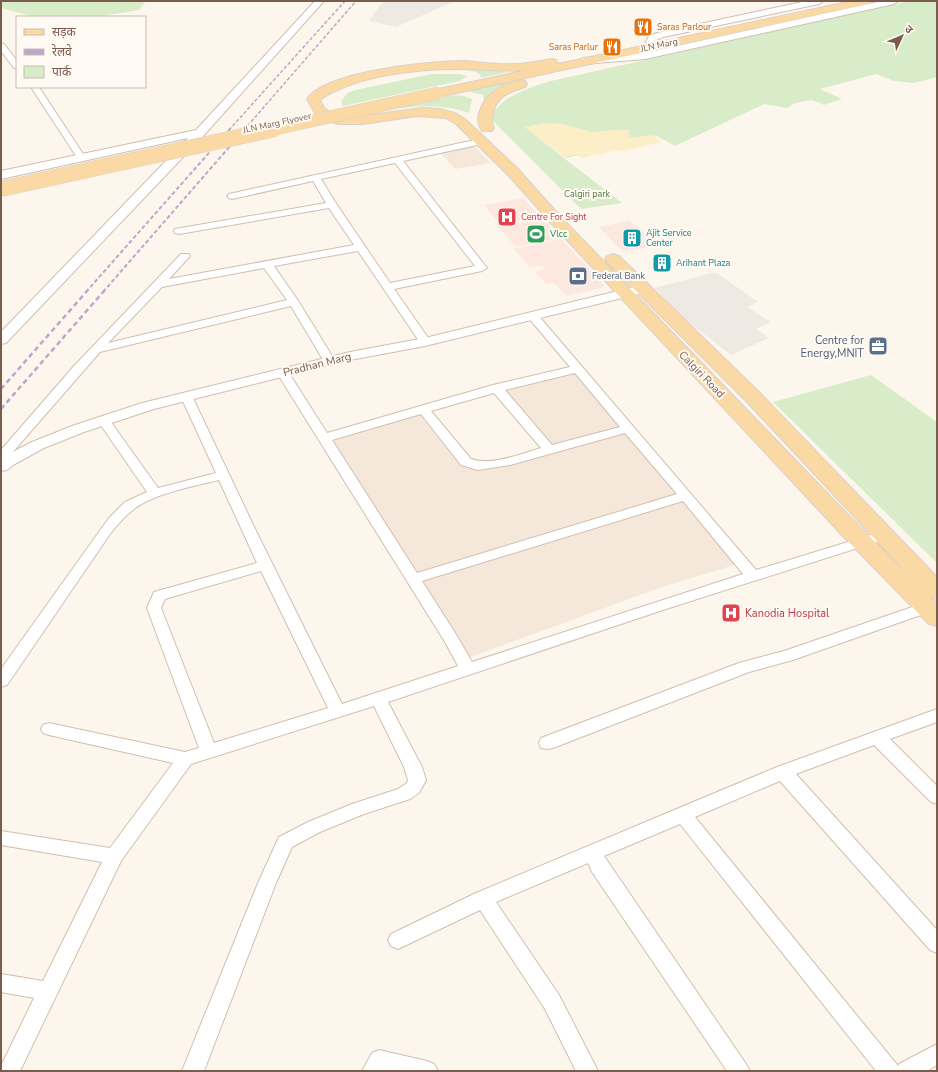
<svg xmlns="http://www.w3.org/2000/svg" width="938" height="1072" viewBox="0 0 938 1072" font-family="'Nunito Sans','Noto Sans Devanagari',sans-serif">
  <rect width="100%" height="100%" fill="#fdf6ec"/>
  <path fill="#f5e8da" d="M473,145L491,163L455,169L438,150Z
    M579,369L741,563L659,588L462,660L324,438L423,409L456,450L478,466L549,449L497,388Z"/>
  <path fill="#fde8e0" d="M523,198L541,217L501,225L484,205Z
    M541,218L560,238L516,247L498,227Z
    M629,221L662,244L623,252L599,227Z
    M561,239L604,285L602,288L567,296L554,283L547,284L534,272L545,269L543,266L530,267L514,249Z"/>
  <path fill="#efe9e4" d="M383,1H455L396,27L369,21Z
    M711,273H717L758,302L747,307L771,322L756,329L769,338L731,355L682,317L655,288Z"/>
  <path fill="#d8ecc9" d="M1,1H146L139,10L95,17H35L1,8Z
    M909,1H937V77L914,83L894,81L876,74L820,89L842,99L824,105L812,100L795,103L787,108L764,104L675,146L657,136L566,158L520,124L622,203L581,209L492,120C493,98 534,86 551,81Z
    M457,68H476L509,72L480,78L481,76L476,72Z
    M432,74H460L467,76L460,81L343,106L341,101L348,93L355,90Z
    M510,81L488,96L481,109L484,100L483,95L467,91Z
    M451,95L464,96L472,99L469,113C431,100 399,109 360,114Z
    M871,375L937,422V563L773,402Z"/>
  <path fill="#fcefc7" d="M545,123L562,124L592,132L616,130H629V138L652,135L662,142L623,151L619,150L582,158L577,154L565,157L525,127Z"/>
  <g fill="none" stroke-linecap="round" stroke-linejoin="round">
    <defs>
      <path id="minor" d="M1,44H4L17,61V68H14L1,51Z
        M31,87H39L85,157L84,159H78Z
        M479,139L482,140L483,142L482,144L403,161L487,268L482,271L394,289L431,342L429,344H421L358,251L274,266L299,302L335,361L333,363H325L291,306L100,352L12,453L13,461L12,464L7,465L1,462V450L74,366L181,254H189L190,256L169,279L354,245L329,208L179,234L175,233L174,231L175,229L326,203L313,181L232,199L229,198L227,196L229,194ZM395,163L475,266L390,283L337,205L321,179ZM264,268L287,300L108,343L162,287Z
        M533,313L537,314L756,570L884,531L889,532L891,535L889,538L669,608L388,702L422,767L426,780L419,793L410,799L364,814L320,832L292,847L276,883L204,1071H182L258,883L279,837L308,822L352,804L398,789L407,783L408,780L404,767L374,706L191,764L121,861L20,1071H1L2,1064L34,998L1,992V974L43,981L102,862L1,845V831L110,848L173,763L49,735L43,733L41,729L43,725L49,723L185,752L199,748L147,608L154,592L257,563L219,480C194,486 153,494 134,509C125,516 117,525 110,534L7,685L1,687V669L109,518L125,502L147,492L98,421L100,418H108L158,488L216,473L181,397L183,394H191L256,531L342,704L458,666L445,642L277,373L279,370H287L327,433L493,385L570,367L527,316ZM575,373L620,427L552,445L505,390ZM494,393L541,448C521,454 491,466 471,459L431,411ZM421,414L461,465L478,470L510,465L625,433L677,494L417,573L332,440ZM683,501L743,574L472,662L457,636L422,581ZM261,571L328,708L214,743L161,608L165,599Z
        M927,602L932,603L934,607L932,611L793,660L749,672L553,748L547,749L541,748L539,743L541,738L739,663L784,651Z
        M937,709V722L890,739L937,786V804L931,802L874,745L796,774L937,930V953L930,950L780,781L695,817L898,1066L899,1064L937,1044V1065L927,1071H876L680,824L604,856L746,1064L750,1071H727L592,872L588,863L496,902L559,995L598,1071H576L545,1009L480,910L398,949L391,946L388,940L391,934L476,893L777,767Z
        M379,1050L427,1061L434,1064L438,1071H362L372,1053Z"/>
      <path id="tertiary" d="M315,1H324L205,134L6,343L1,344V332L188,138L1,179V171L196,130Z
        M807,1H823L819,4L663,37L656,40L654,44L651,45L646,42L649,36L657,33Z
        M882,1H898L894,4L645,59L583,64L578,61L583,58L645,53Z
        M642,285L647,286L649,289L647,292L425,346L350,360L154,409L84,432L44,448L13,465L7,470L1,471V458L32,442L72,426L142,403L350,352L425,338Z"/>
      <path id="primary" d="M852,1H872L867,4L438,97L434,96L432,93L434,90L532,69C509,73 487,69 464,69C423,68 354,75 320,100L324,108L333,114L340,116H363L422,108L440,109L455,113L465,119L517,168L560,216L858,525L918,585L746,401L607,262L605,259L607,256L613,254L619,256L760,393L937,577V599L930,597L937,604V626L929,624L842,535L550,222L507,174L456,124L446,118L417,116L363,124H339L323,120L315,113L307,99C326,71 431,61 464,61C480,62 496,65 513,64C526,64 539,61 552,59L556,60L558,64Z
        M521,80L525,81L527,84L525,87C509,93 498,94 493,113C491,119 491,122 494,128L492,131H482C478,125 477,120 479,113C485,93 501,85 521,80Z"/>
    </defs>
    <use href="#minor" stroke="#d1beb0" stroke-width="2"/>
    <use href="#tertiary" stroke="#d1beb0" stroke-width="2"/>
    <use href="#primary" stroke="#dad1cd" stroke-width="2"/>
    <use href="#minor" fill="#fff" fill-rule="evenodd"/>
    <use href="#tertiary" fill="#fff" fill-rule="evenodd"/>
    <use href="#primary" fill="#fbd9a5" fill-rule="evenodd"/>
    <path stroke="#b9a8c9" stroke-width="1.5" stroke-dasharray="3.5 2" stroke-linecap="butt" d="M229,130L345,1
      M244,130L356,1"/>
    <path stroke="#b9a8c9" stroke-width="2" stroke-dasharray="4 2.5" stroke-linecap="butt" d="M86,292L230,129
      M103,292L245,129"/>
    <path stroke="#b9a8c9" stroke-width="2.5" stroke-dasharray="5 3.5" stroke-linecap="butt" d="M1,389L87,291
      M1,409L104,291"/>
    <defs>
      <path id="primary-bridge-far1" d="M270,130L438,93"/>
      <path id="primary-bridge" d="M1,189L275,129"/>
    </defs>
    <use href="#primary-bridge-far1" stroke="#dad1cd" stroke-width="13" stroke-linecap="butt"/>
    <use href="#primary-bridge" stroke="#dad1cd" stroke-width="16" stroke-linecap="butt"/>
    <use href="#primary-bridge-far1" stroke="#fbd9a5" stroke-width="12"/>
    <use href="#primary-bridge" stroke="#fbd9a5" stroke-width="15"/>
  </g>
  <defs>
    <symbol id="restaurant-square" viewBox="-11 -11 22 22"><rect x="-9" y="-9" width="18" height="18" rx="4" fill="#e8710a" stroke="#fffaf3"/><path d="M-5-6h1v4h1v-4h1v4h1v-4h1v5L-1.5 .5V6h-2V.5L-5-1ZM5-6V6H3V1.5H1.5Q1.5-4 5-6Z" fill="#fff"/></symbol>
    <symbol id="hospital-square" viewBox="-11 -11 22 22"><rect x="-9" y="-9" width="18" height="18" rx="4" fill="#e0444e" stroke="#fffaf3"/><path d="M-5-5h3v3.5h4V-5h3V5h-3V1.5h-4V5h-3Z" fill="#fff"/></symbol>
    <symbol id="stadium-square" viewBox="-11 -11 22 22"><rect x="-9" y="-9" width="18" height="18" rx="4" fill="#2e9e5b" stroke="#fffaf3"/><path d="M0-5a6.5 5 0 1 0 0 10a6.5 5 0 1 0 0-10ZM-3.5-1.8h7v3.6h-7Z" fill="#fff"/></symbol>
    <symbol id="building-square" viewBox="-11 -11 22 22"><rect x="-9" y="-9" width="18" height="18" rx="4" fill="#0f9aa8" stroke="#fffaf3"/><path d="M-4-6H4V6H1V3H-1V6H-4ZM-2.5-4.3h1.7v1.8h-1.7ZM.8-4.3h1.7v1.8H.8ZM-2.5-1h1.7V.8h-1.7ZM.8-1h1.7V.8H.8Z" fill="#fff"/></symbol>
    <symbol id="bank-square" viewBox="-11 -11 22 22"><rect x="-9" y="-9" width="18" height="18" rx="4" fill="#5c6f8a" stroke="#fffaf3"/><path d="M-6-4H6V4H-6ZM0-2.3a2.3 2.3 0 1 0 0 4.6a2.3 2.3 0 1 0 0-4.6Z" fill="#fff"/></symbol>
    <symbol id="office-square" viewBox="-11 -11 22 22"><rect x="-9" y="-9" width="18" height="18" rx="4" fill="#5c6f8a" stroke="#fffaf3"/><path d="M-6-3h4V-5.5h4V-3h4V5H-6ZM-1-4.5V-3h2v-1.5ZM-6 0V1H6V0Z" fill="#fff"/></symbol>
  </defs>
  <g fill-rule="evenodd">
    <use href="#restaurant-square" x="632" y="16" width="22" height="22"/>
    <use href="#restaurant-square" x="601" y="36" width="22" height="22"/>
    <use href="#hospital-square" x="496" y="206" width="22" height="22"/>
    <use href="#stadium-square" x="525" y="223" width="22" height="22"/>
    <use href="#building-square" x="621" y="227" width="22" height="22"/>
    <use href="#building-square" x="651" y="252" width="22" height="22"/>
    <use href="#bank-square" x="567" y="265" width="22" height="22"/>
    <use href="#office-square" x="867" y="335" width="22" height="22"/>
    <use href="#hospital-square" x="720" y="602" width="22" height="22"/>
  </g>
  <g text-anchor="middle" stroke-width="4" stroke-linejoin="round" paint-order="stroke">
    <g font-size="9" fill="#c56008" stroke="#fffaf3" text-anchor="start">
      <text x="657" y="30">Saras Parlour</text>
      <text x="598" y="50" text-anchor="end">Saras Parlur</text>
    </g>
    <g font-size="9" fill="#7a5c4d" stroke="#fffaf3">
      <text transform="translate(659 45) rotate(-12)" y="3">JLN Marg</text>
      <text transform="translate(277 123) rotate(-12)" y="3">JLN Marg Flyover</text>
    </g>
    <g font-size="9" fill="#537a41" stroke="#fffaf3">
      <text x="587" y="197">Calgiri park</text>
    </g>
    <g font-size="9" fill="#be3a42" stroke="#fffaf3" text-anchor="start">
      <text x="521" y="220">Centre For Sight</text>
    </g>
    <g font-size="9" fill="#0d838f" stroke="#fffaf3" text-anchor="start">
      <text x="646" y="236">Ajit Service<tspan x="646" dy="10">Center</tspan></text>
      <text x="676" y="266">Arihant Plaza</text>
    </g>
    <g font-size="9" fill="#27864d" stroke="#fffaf3" text-anchor="start">
      <text x="550" y="237">Vlcc</text>
    </g>
    <g font-size="9" fill="#4e5e75" stroke="#fffaf3" text-anchor="start">
      <text x="592" y="279">Federal Bank</text>
    </g>
    <g font-size="11" fill="#4e5e75" stroke="#fffaf3" text-anchor="end">
      <text x="864" y="344">Centre for<tspan x="864" dy="13">Energy,MNIT</tspan></text>
    </g>
    <g font-size="11" fill="#7a5c4d" stroke="#fffaf3">
      <text transform="translate(317 364) rotate(-14)" y="4">Pradhan Marg</text>
      <text transform="translate(702 374) rotate(46)" y="4">Calgiri Road</text>
    </g>
    <g font-size="11" fill="#be3a42" stroke="#fffaf3" text-anchor="start">
      <text x="745" y="617">Kanodia Hospital</text>
    </g>
  </g>
  <rect width="938" height="1072" fill="none" stroke="#7a5c4d" stroke-width="4"/>
  <rect x="16" y="16" width="130" height="72" fill="#fffaf3" stroke="#cabbb1"/>
  <rect x="24" y="29" width="20" height="6" fill="#fbd9a5" stroke="#cabbb1"/>
  <text x="52" y="36" font-size="12" fill="#7a5c4d">सड़क</text>
  <rect x="24" y="49" width="20" height="6" fill="#b9a8c9" stroke="#cabbb1"/>
  <text x="52" y="56" font-size="12" fill="#7a5c4d">रेलवे</text>
  <rect x="24" y="66" width="20" height="12" fill="#d8ecc9" stroke="#cabbb1"/>
  <text x="52" y="76" font-size="12" fill="#7a5c4d">पार्क</text>
  <g transform="translate(902 36) rotate(46)" stroke="#fffaf3" stroke-width="3" paint-order="stroke">
  <path d="M0-3L7 15L0 10L-7 15Z" fill="#7a5c4d"/>
  <text y="-6" font-size="11" font-weight="bold" text-anchor="middle" fill="#7a5c4d">उ</text>
  </g>
</svg>
